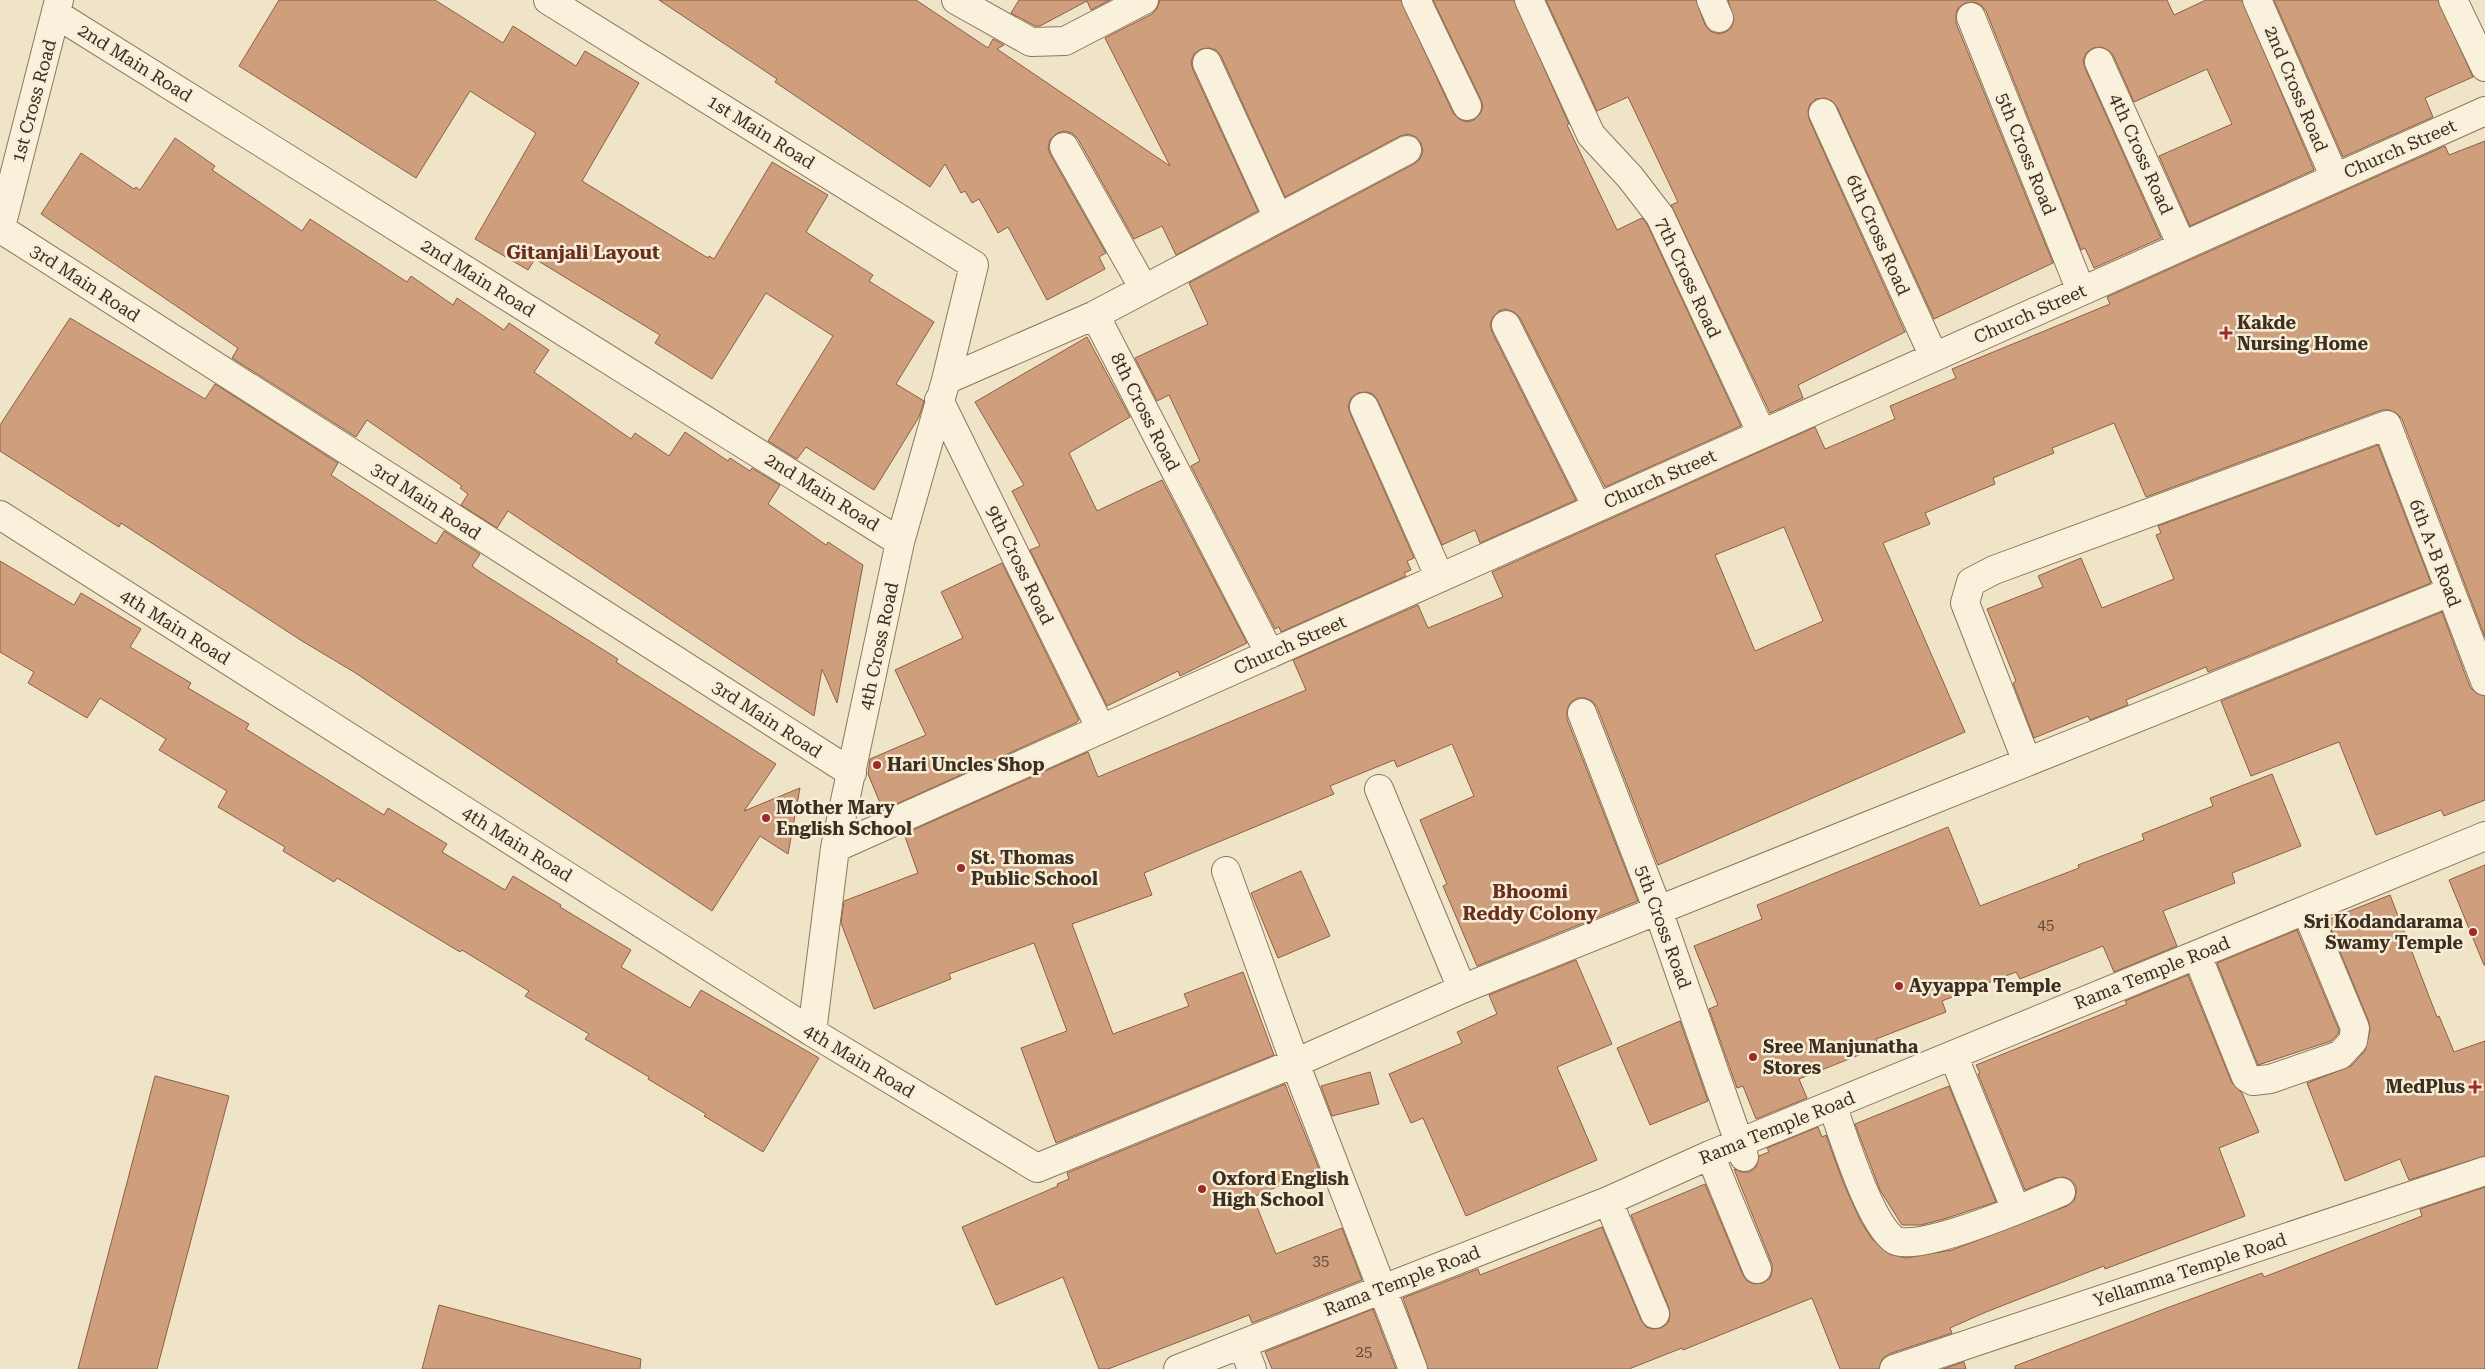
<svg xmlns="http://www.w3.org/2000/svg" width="2485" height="1369" viewBox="0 0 2485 1369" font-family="'Roboto Serif',serif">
  <rect width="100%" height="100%" fill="#f0e4c8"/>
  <path fill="#cf9f7d" stroke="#8d5f41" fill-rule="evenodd" d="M279,0H435L503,43L513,26L576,66L585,51L639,83L582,181L708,258L709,256L714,259L772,162L828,195L806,232L873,275L869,281L934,322L896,384L924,401L919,417L874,490L806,447L797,459L768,441L833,336L766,293L712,379L655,343L660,335L535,259L528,270L475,239L536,133L470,91L416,178L239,66Z
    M659,0H916L988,48L993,39L1004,45L997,49L1170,166L1105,38L1152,14L1157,8L1160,0H1401L1453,113L1459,119L1466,122L1474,120L1480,114L1483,107L1481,100L1433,0H1514L1569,124L1567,125L1617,230L1642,218L1647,224L1741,426L1605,487L1520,318L1514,312L1506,309L1499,311L1493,317L1490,325L1492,332L1576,500L1480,543L1475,530L1442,545L1378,401L1373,394L1366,392L1358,393L1351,398L1348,406L1350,413L1414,558L1407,561L1411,570L1404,573L1406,576L1281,632L1279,627L1275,629L1191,466L1200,461L1169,395L1157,401L1135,358L1208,324L1189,283L1414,164L1420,159L1423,151L1421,143L1416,137L1408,134L1400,136L1285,197L1221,56L1216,50L1209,48L1201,49L1194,54L1191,62L1193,70L1258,211L1176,255L1162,226L1134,239L1078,139L1072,133L1064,131L1057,133L1050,140L1048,147L1050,154L1106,253L1099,257L1105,269L1047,300L1008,227L998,233L979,199L972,203L965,191L961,193L945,164L930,187L775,82L777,79Z
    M1019,0H1110L1091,10L1087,1L1040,26H1035L1011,13Z
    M1546,0H1696L1705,25L1710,31L1718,34L1726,32L1731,28L1734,20L1728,0H2167L2174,15L2206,0H2242L2314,170L2190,226L2159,156L2232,124L2207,69L2134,102L2113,55L2108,50L2101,47L2093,48L2086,53L2083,61L2085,68L2161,238L2094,268L2085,248L2081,250L1986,11L1981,5L1974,2L1965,3L1958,8L1956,14V23L2053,263L1934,319L1837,107L1832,101L1825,98L1816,99L1810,104L1808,111L1809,119L1905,332L1798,385L1803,398L1770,413L1671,205L1678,202L1628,97L1597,111Z
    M2274,0H2438L2473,77L2425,98L2433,117L2343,157Z
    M175,138L215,166L212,170L302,231L310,219L407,282L411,276L453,305L457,298L504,330L509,323L549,350L534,372L631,439L635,433L669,456L685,432L728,461L730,458L750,471L752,468L780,485L768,504L826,545L828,542L863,565L837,703L822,669L814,716L508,511L497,528L461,505L468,494L460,488L462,486L367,420L356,437L232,358L238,348L41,214L81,153L134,189L136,187L140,190Z
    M2485,141V637L2402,419L2396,413L2389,410H2382L2146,497L2114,423L2052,448L2054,453L1993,478L1995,484L1925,513L1930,524L1883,543L1965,732L1658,865L1597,707L1592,701L1585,698H1577L1570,703L1567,710V719L1638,901L1477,966L1443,886L1447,884L1420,820L1474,796L1452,744L1397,767L1394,760L1330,786L1334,794L1144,873L1152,895L1072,924L1113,1034L1189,1006L1184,994L1243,972L1274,1055L1056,1143L1021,1048L1067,1031L1034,943L949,974L951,979L874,1009L841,923L844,901L918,873L904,834L1088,752L1098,777L1306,690L1293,660L1418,605L1428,628L1503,597L1492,572L1815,427L1825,449L1895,419L1890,406L1956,378L1952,369L2110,304L2107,297L2445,146L2449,155ZM1784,527L1823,621L1755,651L1715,555Z
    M70,318L205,399L215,384L338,463L331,475L436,544L444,531L480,554L472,566L480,572L618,659L616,662L776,764L744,811L800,788L788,854L760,836L712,911L354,672L302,641L121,523L119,527L0,451V425Z
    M1087,337L1130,417L1069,453L1097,511L1162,480L1247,643L1180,676L1178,671L1107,706L1030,550L1040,546L1012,491L1024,485L975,402Z
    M2378,445L2431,583L2208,672L2206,667L2126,700L2128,705L2090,720L2088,716L2034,738L2013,683L2016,681L1987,609L2043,587L2038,576L2081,558L2102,608L2174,579L2156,535L2161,533L2158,526Z
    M0,561L74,605L81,593L141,629L130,647L191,683L188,688L249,724L246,729L384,815L388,808L447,844L442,852L505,890L513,876L561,905L560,907L631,950L621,967L690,1008L701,990L819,1058L763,1152L704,1116L706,1114L648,1079L649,1077L585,1039L589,1034L525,996L529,991L462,950L460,952L337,878L334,882L283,851L285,847L218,807L227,791L159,750L166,739L100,698L87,718L28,683L34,672L0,652Z
    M1002,563L1079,720L1076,723L883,810L868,774L870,759L926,735L895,670L963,638L941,592Z
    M2442,612L2470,687L2476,693L2485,696V800L2444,816L2441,810L2376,835L2339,742L2251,776L2221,701Z
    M2272,774L2301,846L2232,873L2235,883L2163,911L2177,946L2114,972L2103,946L2020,979L2016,972L1942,1001L1946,1012L1876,1039L1879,1047L1799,1079L1807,1098L1756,1119L1743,1086L1737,1088L1709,1009L1718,1005L1694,946L1762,919L1757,905L1948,827L1980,906L2079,868L2078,865L2144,840L2142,834L2213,806L2210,798Z
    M2485,865V965H2484L2449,880Z
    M1301,871L1330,936L1278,958L1251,893Z
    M2390,895L2437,1017L2439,1016L2454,1052L2485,1041V1156L2409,1180L2400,1159L2345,1181L2307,1083L2351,1066L2365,1051L2370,1030L2369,1022L2327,920Z
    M2297,930L2339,1030L2338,1034L2331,1041L2258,1065L2217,963Z
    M1576,960L1612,1044L1557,1067L1597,1160L1466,1216L1423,1118L1411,1123L1389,1074L1462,1043L1457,1032L1497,1014L1489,995Z
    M2188,975L2232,1083L2242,1093L2259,1132L2219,1148L2245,1216L2105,1269L2104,1266L1986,1312L1950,1328L1952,1333L1889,1354L1882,1359L1879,1369H1840L1812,1298L1683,1350L1682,1348L1629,1369H1428L1403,1298L1478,1269L1480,1275L1602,1227L1641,1320L1646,1327L1653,1329L1661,1328L1668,1323L1670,1316L1669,1308L1631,1215L1705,1184L1743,1275L1747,1281L1754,1284L1763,1283L1770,1278L1772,1272V1264L1734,1169L1742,1172H1750L1756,1167L1759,1156L1769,1152L1767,1148L1818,1127L1822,1137L1826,1135L1843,1182L1861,1222L1872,1239L1889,1254L1906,1258L1952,1250L2067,1206L2074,1201L2076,1194V1186L2071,1180L2064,1177L2055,1178L2025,1190L1978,1074L1980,1073L1976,1065L2127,1004L2125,1001Z
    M1680,1021L1708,1101L1650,1125L1617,1048Z
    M1370,1072L1379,1104L1332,1116L1321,1086Z
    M155,1076L229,1096L157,1369H78Z
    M1285,1084L1319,1169L1253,1197L1276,1254L1342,1228L1362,1280L1252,1323L1249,1315L1108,1369H1099L1063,1277L996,1305L962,1227L1058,1186L1057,1184L1069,1179L1067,1173Z
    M1949,1086L1996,1202L1944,1219L1921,1225H1902L1880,1190L1855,1124Z
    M2485,1187V1369H2015V1366L2164,1309L2262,1273L2264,1277L2422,1216L2420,1209Z
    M439,1305L641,1359L640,1369H422Z
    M1373,1309L1396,1369H1272L1265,1352Z
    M1964,1362L1966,1369H1943Z"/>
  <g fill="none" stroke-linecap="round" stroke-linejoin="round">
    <defs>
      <path id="street" d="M548,0L974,265L946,380L900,542L835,848L812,1032
        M956,0L1031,42L1065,41L1144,0
        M1416,0L1467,106
        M1529,0L1591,135L1630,177L1660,216L1762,434
        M1711,0L1719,18
        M2257,0L2335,178
        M2453,0L2485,67
        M56,14L900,542
        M1971,17L2081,291
        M2099,62L2182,246
        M1207,63L1278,218
        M1823,113L1934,357
        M1064,147L1144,289
        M1,229L852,773
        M0,231L59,0
        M1095,315L1407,150
        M1506,325L1597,507
        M946,380L1095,315L1270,654
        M939,400L1101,729
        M1364,407L1440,578
        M0,515L812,1032L1037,1168L1295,1063L1462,989L2450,592
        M1582,713L1658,910L1744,1157
        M2027,762L1965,603L1971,582L1994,570L2387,425L2485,681
        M1379,789L1462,989
        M835,848L2485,111
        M1226,871L1295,1063L1413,1369
        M2197,955L2246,1077L2253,1081L2270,1079L2340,1055L2353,1041L2355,1028L2306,910
        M1953,1055L2016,1210
        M1832,1105C1844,1137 1868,1219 1893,1239C1913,1256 2034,1203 2061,1192
        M1710,1155L1757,1269
        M1608,1201L1655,1314
        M1242,1344L1252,1369
        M1178,1369L1608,1201L1710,1155L2485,836
        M1894,1369L2485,1171"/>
    </defs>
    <use href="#street" stroke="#8d765c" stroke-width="30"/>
    <use href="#street" stroke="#faf1dc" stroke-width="28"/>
  </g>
  <g fill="#9e2a2b" stroke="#f7eed8" stroke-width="2">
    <path d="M2223.5 325.5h5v5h5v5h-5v5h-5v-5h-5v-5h5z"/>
    <circle cx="877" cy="765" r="5"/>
    <circle cx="766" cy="818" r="5"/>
    <circle cx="961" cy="868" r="5"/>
    <circle cx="2473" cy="932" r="5"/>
    <circle cx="1899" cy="986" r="5"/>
    <circle cx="1753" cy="1057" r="5"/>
    <path d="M2472.5 1079.5h5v5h5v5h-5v5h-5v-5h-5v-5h5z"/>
    <circle cx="1202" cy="1189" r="5"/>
  </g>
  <g text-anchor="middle" stroke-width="5" stroke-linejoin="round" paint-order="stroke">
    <g font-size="15" fill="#624a37">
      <text x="2046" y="930">45</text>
      <text x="1321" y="1266">35</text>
      <text x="1364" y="1357">25</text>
    </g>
    <g font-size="18" fill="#3d2e20" stroke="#f7eed8">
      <text transform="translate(135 63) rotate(32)" y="6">2nd Main Road</text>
      <text transform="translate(2296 89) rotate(67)" y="6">2nd Cross Road</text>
      <text transform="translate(34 101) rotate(-75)" y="6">1st Cross Road</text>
      <text transform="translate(761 132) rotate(32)" y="6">1st Main Road</text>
      <text transform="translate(2400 149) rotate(-24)" y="6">Church Street</text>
      <text transform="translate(2026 154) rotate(68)" y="6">5th Cross Road</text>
      <text transform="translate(2141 154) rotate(66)" y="6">4th Cross Road</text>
      <text transform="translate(1878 235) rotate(66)" y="6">6th Cross Road</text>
      <text transform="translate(478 278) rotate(32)" y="6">2nd Main Road</text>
      <text transform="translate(1688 278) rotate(65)" y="6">7th Cross Road</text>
      <text transform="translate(85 283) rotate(33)" y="6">3rd Main Road</text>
      <text transform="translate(2030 314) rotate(-24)" y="6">Church Street</text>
      <text transform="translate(1145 412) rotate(63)" y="6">8th Cross Road</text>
      <text transform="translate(1660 479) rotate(-24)" y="6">Church Street</text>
      <text transform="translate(822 492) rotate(32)" y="6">2nd Main Road</text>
      <text transform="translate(426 501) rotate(33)" y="6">3rd Main Road</text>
      <text transform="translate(2435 553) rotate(69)" y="6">6th A-B Road</text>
      <text transform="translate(1020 565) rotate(64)" y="6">9th Cross Road</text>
      <text transform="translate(175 627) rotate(32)" y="6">4th Main Road</text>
      <text transform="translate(1290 645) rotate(-24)" y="6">Church Street</text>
      <text transform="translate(879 646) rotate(-78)" y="6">4th Cross Road</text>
      <text transform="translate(767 719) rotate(33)" y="6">3rd Main Road</text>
      <text transform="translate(517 844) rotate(32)" y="6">4th Main Road</text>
      <text transform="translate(1663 927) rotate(70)" y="6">5th Cross Road</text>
      <text transform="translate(2152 973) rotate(-22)" y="6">Rama Temple Road</text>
      <text transform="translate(859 1061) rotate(31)" y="6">4th Main Road</text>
      <text transform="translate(1777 1128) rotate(-22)" y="6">Rama Temple Road</text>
      <text transform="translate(2190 1270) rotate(-18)" y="6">Yellamma Temple Road</text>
      <text transform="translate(1402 1281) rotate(-21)" y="6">Rama Temple Road</text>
    </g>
    <g font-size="18" font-weight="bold" fill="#3d2e20" stroke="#f7eed8" text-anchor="start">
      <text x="2237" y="329">Kakde<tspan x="2237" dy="21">Nursing Home</tspan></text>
      <text x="887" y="771">Hari Uncles Shop</text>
      <text x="776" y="814">Mother Mary<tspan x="776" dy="21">English School</tspan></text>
      <text x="971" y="864">St. Thomas<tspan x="971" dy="21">Public School</tspan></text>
      <text x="2463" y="928" text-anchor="end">Sri Kodandarama<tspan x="2463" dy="21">Swamy Temple</tspan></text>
      <text x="1909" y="992">Ayyappa Temple</text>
      <text x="1763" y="1053">Sree Manjunatha<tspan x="1763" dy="21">Stores</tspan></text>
      <text x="2465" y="1093" text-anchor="end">MedPlus</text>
      <text x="1212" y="1185">Oxford English<tspan x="1212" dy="21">High School</tspan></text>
    </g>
    <g font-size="19" font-weight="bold" fill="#6b2e1e" stroke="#f7eed8">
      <text x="583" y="259">Gitanjali Layout</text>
      <text x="1530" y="898">Bhoomi<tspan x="1530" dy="22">Reddy Colony</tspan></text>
    </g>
  </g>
</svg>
